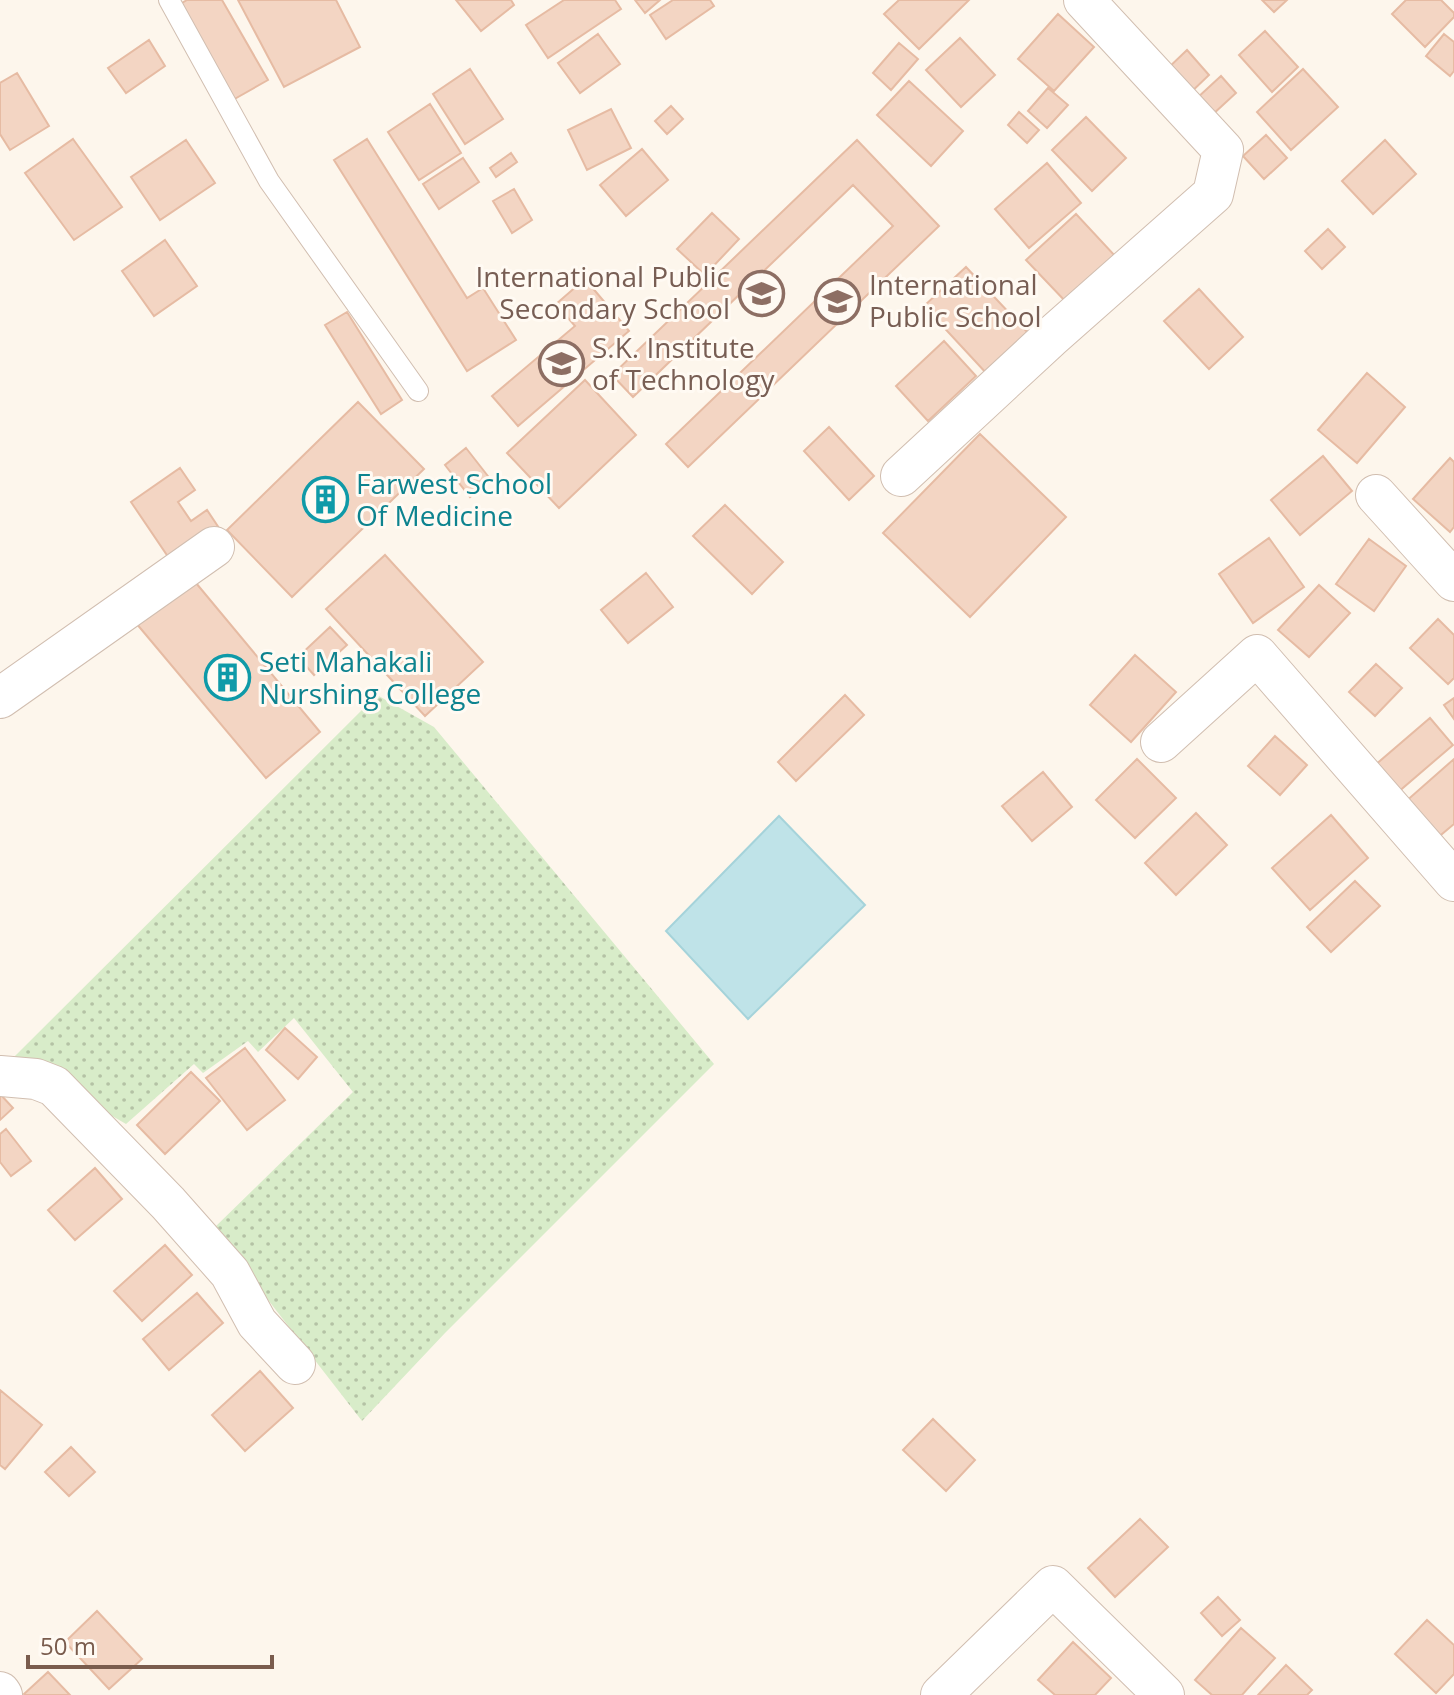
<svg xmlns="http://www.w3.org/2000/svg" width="1454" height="1695" viewBox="0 0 1454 1695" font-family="'Open Sans',sans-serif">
  <defs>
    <pattern id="grass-dots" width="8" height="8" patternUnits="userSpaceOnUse" patternTransform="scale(2)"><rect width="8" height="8" fill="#d8ecc9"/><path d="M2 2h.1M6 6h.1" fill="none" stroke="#b4c2a5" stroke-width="1.8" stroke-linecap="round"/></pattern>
  </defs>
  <rect width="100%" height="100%" fill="#fdf6ec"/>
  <path fill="url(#grass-dots)" d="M377,695L434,727L714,1064L445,1333L362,1421L213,1229L353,1092L294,1018L258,1052L248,1041L203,1073L194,1064L126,1124L13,1058Z"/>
  <path fill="#bfe3e8" stroke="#a5d3da" stroke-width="2" d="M779,816L865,905L748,1019L666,931Z"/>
  <path fill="#f3d5c3" stroke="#e6bba3" stroke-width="2" d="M187,0H222L268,80L231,101L177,6Z
    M238,0H336L360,47L284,87Z
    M456,0H511L514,5L481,31Z
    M564,0H615L621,9L548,58L526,25Z
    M635,0H660L645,13Z
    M673,0H710L714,6L666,39L650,15Z
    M899,0H969L919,49L884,14Z
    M1262,0H1287L1274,12Z
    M1406,0H1441L1454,13V17L1425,47L1392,14Z
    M1058,14L1094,47L1054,91L1018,59Z
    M1265,31L1298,67L1272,92L1239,55Z
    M598,34L620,64L580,93L558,63Z
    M1444,34L1454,42V71L1450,76L1426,56Z
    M960,38L995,75L961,107L926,70Z
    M149,40L165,66L126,93L108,68Z
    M899,43L918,59L891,90L873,73Z
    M1187,50L1209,75L1187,96L1165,71Z
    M470,69L503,119L465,144L433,94Z
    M1303,69L1338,107L1291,150L1257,112Z
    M17,73L49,126L10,150L0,134V83Z
    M1221,76L1236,93L1212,115L1196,99Z
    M909,81L963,131L931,166L877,115Z
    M1048,88L1068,105L1047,128L1028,111Z
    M430,104L461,153L419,180L388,132Z
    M671,106L683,119L667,134L655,121Z
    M611,109L631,148L587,170L568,130Z
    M1019,112L1039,130L1027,143L1008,125Z
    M1086,117L1126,158L1092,191L1052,150Z
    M1266,135L1287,158L1264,179L1243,156Z
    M73,139L122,207L74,240L25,173Z
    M367,139L467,298L483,288L516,340L467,371L334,160Z
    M186,140L215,183L160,220L131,177Z
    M857,140L939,226L688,467L666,444L893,226L853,185L633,397L612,375Z
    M1385,140L1416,174L1373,214L1342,181Z
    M642,149L668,180L626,216L600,185Z
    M511,153L517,162L496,177L490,168Z
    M463,158L479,182L439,209L423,184Z
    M1047,163L1081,203L1029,248L995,209Z
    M514,189L532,220L512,233L493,201Z
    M712,213L739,239L705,275L677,249Z
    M1076,214L1116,257L1067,303L1026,260Z
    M1328,229L1345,247L1322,269L1305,251Z
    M165,240L197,286L154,316L122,271Z
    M966,267L1030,335L988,375L924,306Z
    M585,279L629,331L518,426L492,396L575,326L556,304Z
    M1199,289L1243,337L1209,369L1164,321Z
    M347,312L402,400L381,414L325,325Z
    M944,341L976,376L928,421L896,386Z
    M1367,373L1405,407L1357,463L1318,430Z
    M585,380L636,435L559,508L507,453Z
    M358,402L424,469L292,597L227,530Z
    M829,427L874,476L849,500L804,451Z
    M980,434L1066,517L970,617L883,533Z
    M466,448L491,480L470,497L445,465Z
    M1323,456L1352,491L1300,535L1271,500Z
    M1450,458L1454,462V527L1450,532L1413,499Z
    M180,468L195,490L178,502L191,521L207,510L221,531L173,564L131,502Z
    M725,505L783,562L752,594L693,536Z
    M1269,538L1304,587L1253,623L1219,574Z
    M1369,539L1406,566L1374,611L1336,584Z
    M385,555L483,662L425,716L326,609Z
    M646,573L673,607L628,643L601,610Z
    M191,577L320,732L266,778L136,623Z
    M1319,585L1350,613L1309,657L1278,630Z
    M1438,619L1454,635V678L1448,684L1410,648Z
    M330,627L347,645L314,675L298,657Z
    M1135,655L1176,692L1131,742L1090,705Z
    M1376,664L1402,688L1375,716L1349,692Z
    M845,695L864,715L796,781L778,762Z
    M1454,698V719L1444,705Z
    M1430,718L1453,745L1397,793L1374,766Z
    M1275,736L1307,765L1280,795L1248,766Z
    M1137,759L1176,798L1135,838L1096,800Z
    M1454,759V824L1436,839L1404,803Z
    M1043,772L1072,807L1032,841L1002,806Z
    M1196,813L1227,845L1176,895L1145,863Z
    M1331,815L1368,858L1310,910L1272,868Z
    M1355,881L1380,906L1331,952L1307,927Z
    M285,1028L317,1057L298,1079L266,1050Z
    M245,1048L285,1100L247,1130L206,1078Z
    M191,1072L220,1101L165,1154L137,1125Z
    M0,1094L13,1108L0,1120Z
    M6,1129L31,1161L11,1176L0,1162V1134Z
    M95,1168L122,1199L75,1240L48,1210Z
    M165,1245L192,1275L142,1321L114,1291Z
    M197,1293L223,1323L169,1370L143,1339Z
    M260,1371L293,1408L245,1451L212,1415Z
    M0,1390L42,1425L5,1469L0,1465Z
    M933,1419L975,1460L946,1491L903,1450Z
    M71,1447L95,1472L69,1496L45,1472Z
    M1140,1519L1168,1547L1115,1597L1088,1568Z
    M1218,1597L1240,1620L1222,1636L1201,1613Z
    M97,1611L142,1659L109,1689L65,1642Z
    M1427,1620L1454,1645V1674L1436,1693L1395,1654Z
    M1241,1628L1275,1658L1242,1695H1212L1195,1680Z
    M1073,1642L1111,1678L1095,1695H1055L1038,1680Z
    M1286,1665L1312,1690L1307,1695H1258Z
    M48,1672L70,1695H25L24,1694Z"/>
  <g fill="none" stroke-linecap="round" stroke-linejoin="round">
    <defs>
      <path id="lane" d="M169,0L269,181L418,391"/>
      <path id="street" d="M901,476L1050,338L1213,194L1223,150L1084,0
        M1376,495L1454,581
        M0,698L214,547
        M1161,742L1257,655L1454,881
        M0,1076L36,1079L54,1086L168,1203L230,1273L257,1323L295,1364
        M0,1692L2,1695
        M941,1695L1053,1586L1164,1695"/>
    </defs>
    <use href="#lane" stroke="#d1beb0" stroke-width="22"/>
    <use href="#street" stroke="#d1beb0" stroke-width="42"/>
    <use href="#lane" stroke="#fff" stroke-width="20"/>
    <use href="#street" stroke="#fff" stroke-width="40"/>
  </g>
  <defs>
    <symbol id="school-ring" viewBox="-11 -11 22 22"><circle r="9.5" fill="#fffaf3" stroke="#8d6e63" stroke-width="1.5"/><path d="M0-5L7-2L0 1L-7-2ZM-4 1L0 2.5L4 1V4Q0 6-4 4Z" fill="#8d6e63"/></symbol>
    <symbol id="university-ring" viewBox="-11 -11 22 22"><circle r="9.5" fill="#fffaf3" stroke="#8d6e63" stroke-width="1.5"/><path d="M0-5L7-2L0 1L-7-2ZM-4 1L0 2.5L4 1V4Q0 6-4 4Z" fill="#8d6e63"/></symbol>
    <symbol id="building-ring" viewBox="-11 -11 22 22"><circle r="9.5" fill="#fffaf3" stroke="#0f9aa8" stroke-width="1.5"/><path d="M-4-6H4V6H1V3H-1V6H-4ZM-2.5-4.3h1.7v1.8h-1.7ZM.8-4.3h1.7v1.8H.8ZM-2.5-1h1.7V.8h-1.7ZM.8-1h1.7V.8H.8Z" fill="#0f9aa8"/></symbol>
  </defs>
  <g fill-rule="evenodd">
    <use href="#school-ring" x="736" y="268" width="51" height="51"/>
    <use href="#school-ring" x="812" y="276" width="51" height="51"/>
    <use href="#university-ring" x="536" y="338" width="51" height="51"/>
    <use href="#building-ring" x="300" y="474" width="51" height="51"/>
    <use href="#building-ring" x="202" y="652" width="51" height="51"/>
  </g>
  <g text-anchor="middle" stroke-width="6" stroke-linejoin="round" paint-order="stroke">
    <g font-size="28" fill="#785e54" stroke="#fffaf3" text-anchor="start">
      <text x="730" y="287" text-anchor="end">International Public<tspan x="730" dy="32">Secondary School</tspan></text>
      <text x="869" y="295">International<tspan x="869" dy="32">Public School</tspan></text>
      <text x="592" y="358">S.K. Institute<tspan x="592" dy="32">of Technology</tspan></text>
    </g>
    <g font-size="28" fill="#0d838f" stroke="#fffaf3" text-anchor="start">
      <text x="356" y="494">Farwest School<tspan x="356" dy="32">Of Medicine</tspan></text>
      <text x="259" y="672">Seti Mahakali<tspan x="259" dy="32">Nurshing College</tspan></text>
    </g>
  </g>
  <path d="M28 1655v12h244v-12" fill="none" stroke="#7a5c4d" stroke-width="4"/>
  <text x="40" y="1655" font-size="24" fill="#7a5c4d" stroke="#fffaf3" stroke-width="6" paint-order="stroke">50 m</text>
</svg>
